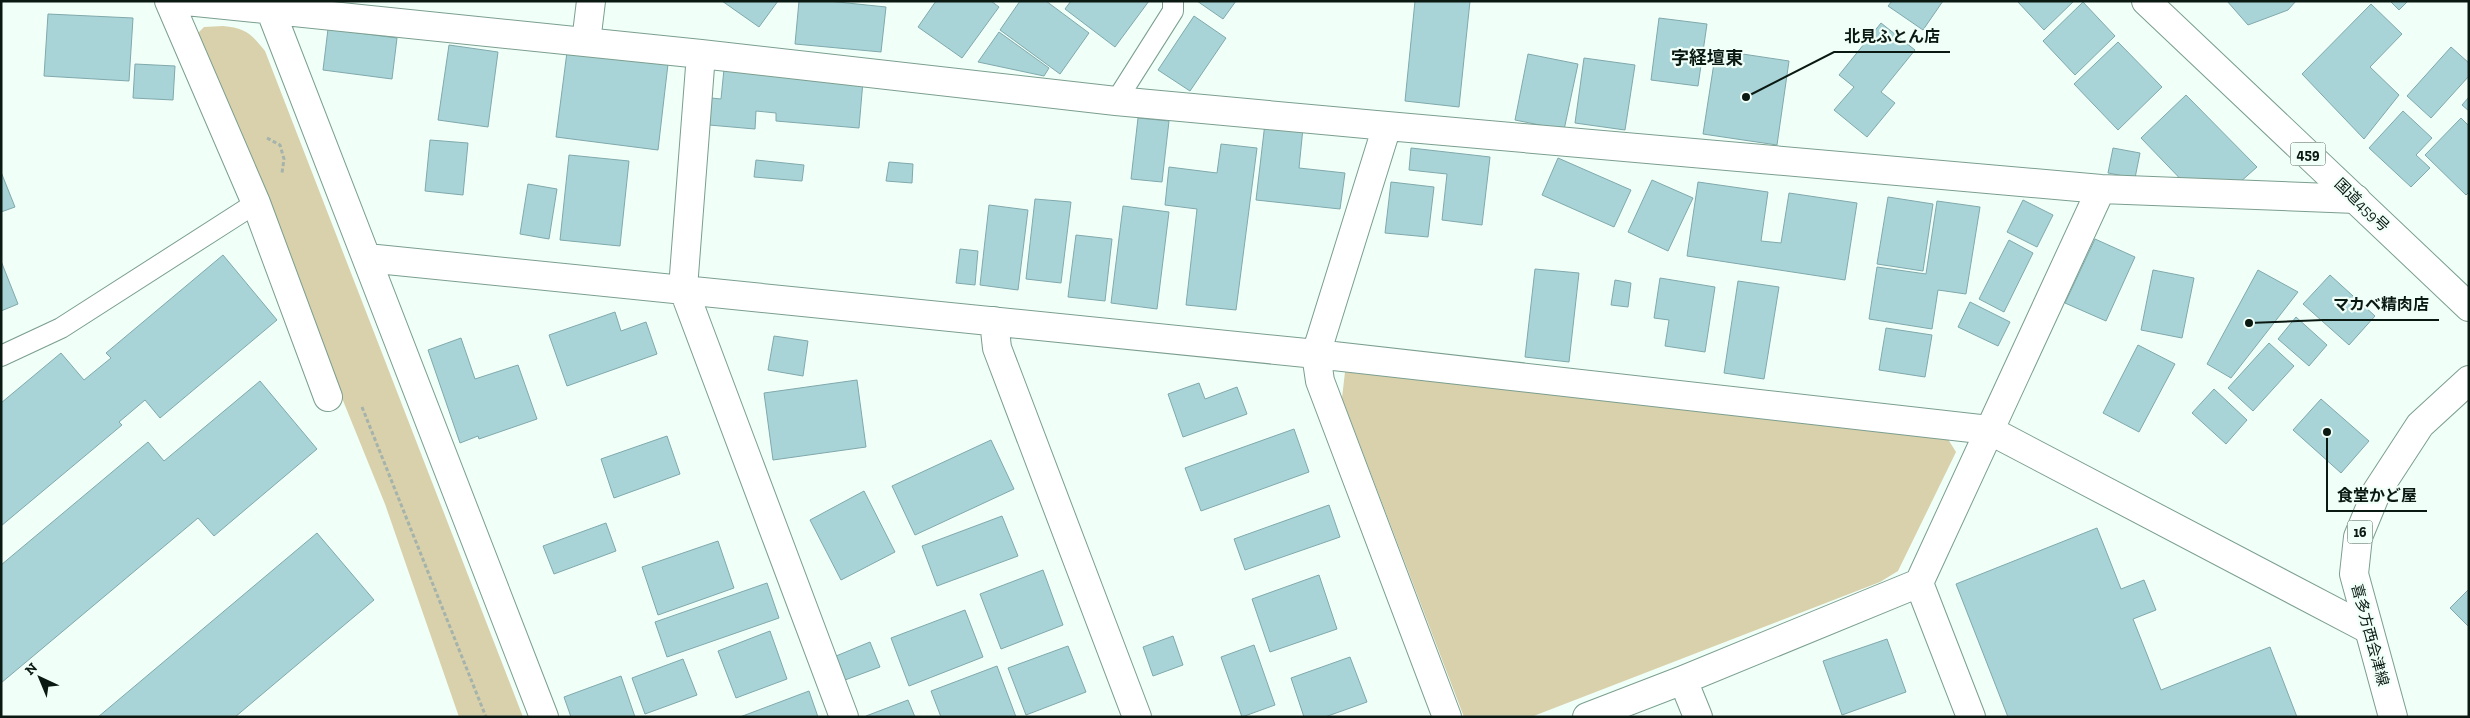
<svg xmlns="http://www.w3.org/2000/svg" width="2470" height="718" viewBox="0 0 2470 718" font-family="'Zilla Slab','Noto Sans JP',serif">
  <rect width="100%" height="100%" fill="#f0fff8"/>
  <path fill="#d9d1ab" d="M223,26C245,28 251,33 265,51L523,717H459L385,504L195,36L204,27Z
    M1345,372L1946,436L1956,452L1898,571L1880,582L1531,717H1464L1342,398Z"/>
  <path fill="#a9d4d7" stroke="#80a9ac" d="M722,1H778L759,27Z
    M799,1H828L886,7L881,52L795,44Z
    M936,1H991L999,7L962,58L918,27Z
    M1020,1H1046L1089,33L1060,74L1000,30Z
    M1071,1H1149L1115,47L1065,9Z
    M1197,1H1236L1223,19Z
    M1415,1H1470L1459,107L1405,101Z
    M1892,1H1943L1923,30L1888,6Z
    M2017,1H2074L2044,30Z
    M2227,1H2296L2288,10L2248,25Z
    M2390,1H2408L2399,10Z
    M2083,2L2115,36L2075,75L2043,41Z
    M2371,4L2402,34L2370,67L2399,95L2364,139L2302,74Z
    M48,14L133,18L129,81L44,76Z
    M1194,16L1226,38L1190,91L1158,70Z
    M1659,18L1707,24L1698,86L1651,80Z
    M1881,23L1915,50L1881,92L1895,103L1867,137L1834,110L1854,87L1839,75Z
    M328,29L397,38L392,79L323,70Z
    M999,32L1049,68L1044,76L978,62Z
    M2118,42L2162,87L2118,130L2074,84Z
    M449,45L498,52L488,127L438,120Z
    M2451,47L2469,63V76L2431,118L2407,96Z
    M1716,50L1789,61L1777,145L1703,134Z
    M567,52L668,64L658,150L556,137Z
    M1528,54L1578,64L1564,130L1515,120Z
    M1584,58L1635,65L1625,130L1575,123Z
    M135,64L175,66L173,100L133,98Z
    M724,69L863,81L859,128L776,121V113L756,111L755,129L709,125L711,98L721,99Z
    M2186,95L2257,167L2230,191L2193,192L2141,138Z
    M2469,97V111L2462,105Z
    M2403,111L2432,138L2416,155L2430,168L2411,187L2369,148Z
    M1138,118L1169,121L1162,182L1131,179Z
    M2461,118L2469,126V192L2466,195L2425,155Z
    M1265,123L1303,128L1299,168L1345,173L1340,209L1256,200Z
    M430,140L468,143L463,195L425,191Z
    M1221,144L1257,148L1236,310L1186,305L1197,209L1165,205L1169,167L1217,173Z
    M1411,148L1490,157L1482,225L1442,220L1447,174L1409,170Z
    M2113,148L2140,153L2135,178L2108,173Z
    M569,155L629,161L620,246L560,240Z
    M1558,158L1631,190L1614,227L1542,195Z
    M756,160L804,165L802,181L754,177Z
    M889,162L913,164L912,183L886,181Z
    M1,172L15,207L1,212Z
    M1652,180L1693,198L1668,251L1628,232Z
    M1391,182L1434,187L1428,237L1385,233Z
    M1698,182L1768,192L1761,241L1781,243L1789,193L1857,203L1845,280L1687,256Z
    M528,184L557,189L549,239L520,234Z
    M1888,197L1933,204L1923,271L1877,264Z
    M1035,199L1071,202L1061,283L1026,279Z
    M2023,200L2053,215L2037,247L2007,232Z
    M1937,201L1980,207L1966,294L1938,290L1932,329L1869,319L1877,267L1926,274Z
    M989,205L1028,210L1018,290L980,285Z
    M1123,206L1169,212L1157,309L1111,303Z
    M1076,235L1112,239L1105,301L1068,297Z
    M2095,239L2135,257L2106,321L2065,303Z
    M2009,240L2033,253L2004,312L1979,299Z
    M960,249L978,251L975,285L956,283Z
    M223,255L277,320L160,418L145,400L119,422L122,425L1,526V403L61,353L84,380L111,358L106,353Z
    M1,261L18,304L1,311Z
    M1535,269L1579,273L1569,362L1525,357Z
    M2153,270L2194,278L2182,338L2141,330Z
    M2258,270L2298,292L2231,378L2207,364Z
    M2330,275L2375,316L2349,345L2303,304Z
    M1660,278L1715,287L1705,352L1665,346L1669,320L1654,318Z
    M1615,280L1631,283L1628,307L1611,305Z
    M1738,281L1779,287L1764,379L1724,373Z
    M1970,302L2010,322L1998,346L1958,327Z
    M615,312L621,331L646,322L657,354L567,386L549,335Z
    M2296,317L2327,345L2309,366L2278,339Z
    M1886,328L1932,335L1925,377L1879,370Z
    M774,336L808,341L803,376L768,370Z
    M461,338L475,379L518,365L537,419L479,439L478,436L460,443L428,350Z
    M2269,343L2294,366L2253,411L2228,388Z
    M2138,345L2175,364L2139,432L2103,413Z
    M857,380L866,447L773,460L764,393Z
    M260,381L317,449L214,536L198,518L1,683V565L148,442L164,461Z
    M1199,383L1205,399L1237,387L1247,414L1183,437L1168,394Z
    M2214,389L2247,420L2226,444L2192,413Z
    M2321,399L2369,441L2341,473L2293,430Z
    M1294,429L1309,472L1201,511L1185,468Z
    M667,436L680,474L614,498L601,459Z
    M991,440L1014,489L915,535L892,486Z
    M864,491L895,552L841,580L810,520Z
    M1329,505L1340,537L1245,570L1234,539Z
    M1002,516L1018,556L937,586L922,546Z
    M606,523L616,551L554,574L543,546Z
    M2097,528L2121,589L2144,580L2156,610L2133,619L2161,690L2270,647L2297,717H2008L1956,584Z
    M317,533L374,600L235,717H98Z
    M718,541L734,588L658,615L642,567Z
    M1043,570L1063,625L1001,649L980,594Z
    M1319,575L1337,629L1270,652L1252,599Z
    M767,583L779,618L667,657L655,622Z
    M2469,589V627L2450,608Z
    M965,610L983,657L909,686L891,638Z
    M770,631L787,679L736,698L718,651Z
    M1173,636L1183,665L1153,676L1143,647Z
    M1887,639L1906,692L1842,715L1823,661Z
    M870,642L880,667L845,680L836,656Z
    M1254,645L1275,705L1242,717L1221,657Z
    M1068,646L1086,692L1026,715L1008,668Z
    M1350,657L1367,702L1325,717H1304L1291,678Z
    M683,659L697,695L645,714L632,678Z
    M997,666L1016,717H941L931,691Z
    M621,676L635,717H571L564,697Z
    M809,691L818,717H740Z
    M908,700L915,717H866V716Z"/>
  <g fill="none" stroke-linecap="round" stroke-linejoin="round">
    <defs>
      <path id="lane" d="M1116,101L1173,11V1
        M1,356L61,328L256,203"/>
      <path id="street" d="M169,1L256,203L328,397
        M186,1L701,54L1116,101L1387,126L2101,189L2356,199
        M270,9L544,717
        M586,42L591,1
        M701,54L683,288L844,717
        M1387,126L1316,354L1320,381L1447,717
        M367,258L1316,354L1989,430L2368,629
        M994,321L997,348L1137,717
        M1919,583L1971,717
        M1683,680L1698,717
        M1587,717L1683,680L1919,583L2101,189"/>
      <path id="primary" d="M2393,717L2354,574L2358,537L2377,491L2420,425L2469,380"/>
      <path id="highway" d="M2146,1L2469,307"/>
    </defs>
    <use href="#lane" stroke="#7b9e8f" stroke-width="22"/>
    <use href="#street" stroke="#7b9e8f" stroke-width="30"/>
    <use href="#primary" stroke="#7b9e8f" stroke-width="30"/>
    <use href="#highway" stroke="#7b9e8f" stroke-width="30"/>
    <path stroke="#a4b3ac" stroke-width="3" stroke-dasharray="4 2.5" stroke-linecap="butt" d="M267,138L280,145L284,159L282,173
      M362,407L486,717"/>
    <use href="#lane" stroke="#fff" stroke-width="20"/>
    <use href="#street" stroke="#fff" stroke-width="28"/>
    <use href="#primary" stroke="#fff" stroke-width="28"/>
    <use href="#highway" stroke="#fff" stroke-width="28"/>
  </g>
  <g text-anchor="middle" stroke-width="4.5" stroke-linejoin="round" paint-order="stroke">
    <g fill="#f0fff8" stroke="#505e58" stroke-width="1">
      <rect x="2290.5" y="142.5" width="35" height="23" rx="4"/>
      <rect x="2347.5" y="520.5" width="25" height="23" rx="4"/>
    </g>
    <g font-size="14" font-weight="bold" fill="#0b1913">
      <text x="2308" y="159">459</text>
      <text x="2360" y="537">16</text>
    </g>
    <g font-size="15" fill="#0b1913" stroke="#f0fff8">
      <text transform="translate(2362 205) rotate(44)" y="5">国道459号</text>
      <text transform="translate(2370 635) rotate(75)" y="5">喜多方西会津線</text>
    </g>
    <g font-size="18" font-weight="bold" fill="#0b1913" stroke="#f0fff8">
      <text x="1707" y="64">字経壇東</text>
    </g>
  </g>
  <path fill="none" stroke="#0b1913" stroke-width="2" d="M1746 97L1834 52H1950M2249 323L2323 320H2439M2327 432L2327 511H2427"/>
  <g fill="#0b1913" stroke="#f0fff8" stroke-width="2">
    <circle cx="1746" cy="97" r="5"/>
    <circle cx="2249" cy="323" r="5"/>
    <circle cx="2327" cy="432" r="5"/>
  </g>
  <g font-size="16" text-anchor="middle" font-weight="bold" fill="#0b1913" stroke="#f0fff8" stroke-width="4.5" stroke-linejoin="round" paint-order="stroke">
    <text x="1892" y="42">北見ふとん店</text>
    <text x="2381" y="310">マカベ精肉店</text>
    <text x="2377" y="501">食堂かど屋</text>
  </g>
  <rect width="2470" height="718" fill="none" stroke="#0b1913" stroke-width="5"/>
  <g transform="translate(40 678) rotate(316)" stroke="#f0fff8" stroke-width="4" paint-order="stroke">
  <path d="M0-4L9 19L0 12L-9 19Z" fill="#0b1913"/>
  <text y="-8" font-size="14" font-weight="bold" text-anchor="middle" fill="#0b1913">N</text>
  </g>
</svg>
